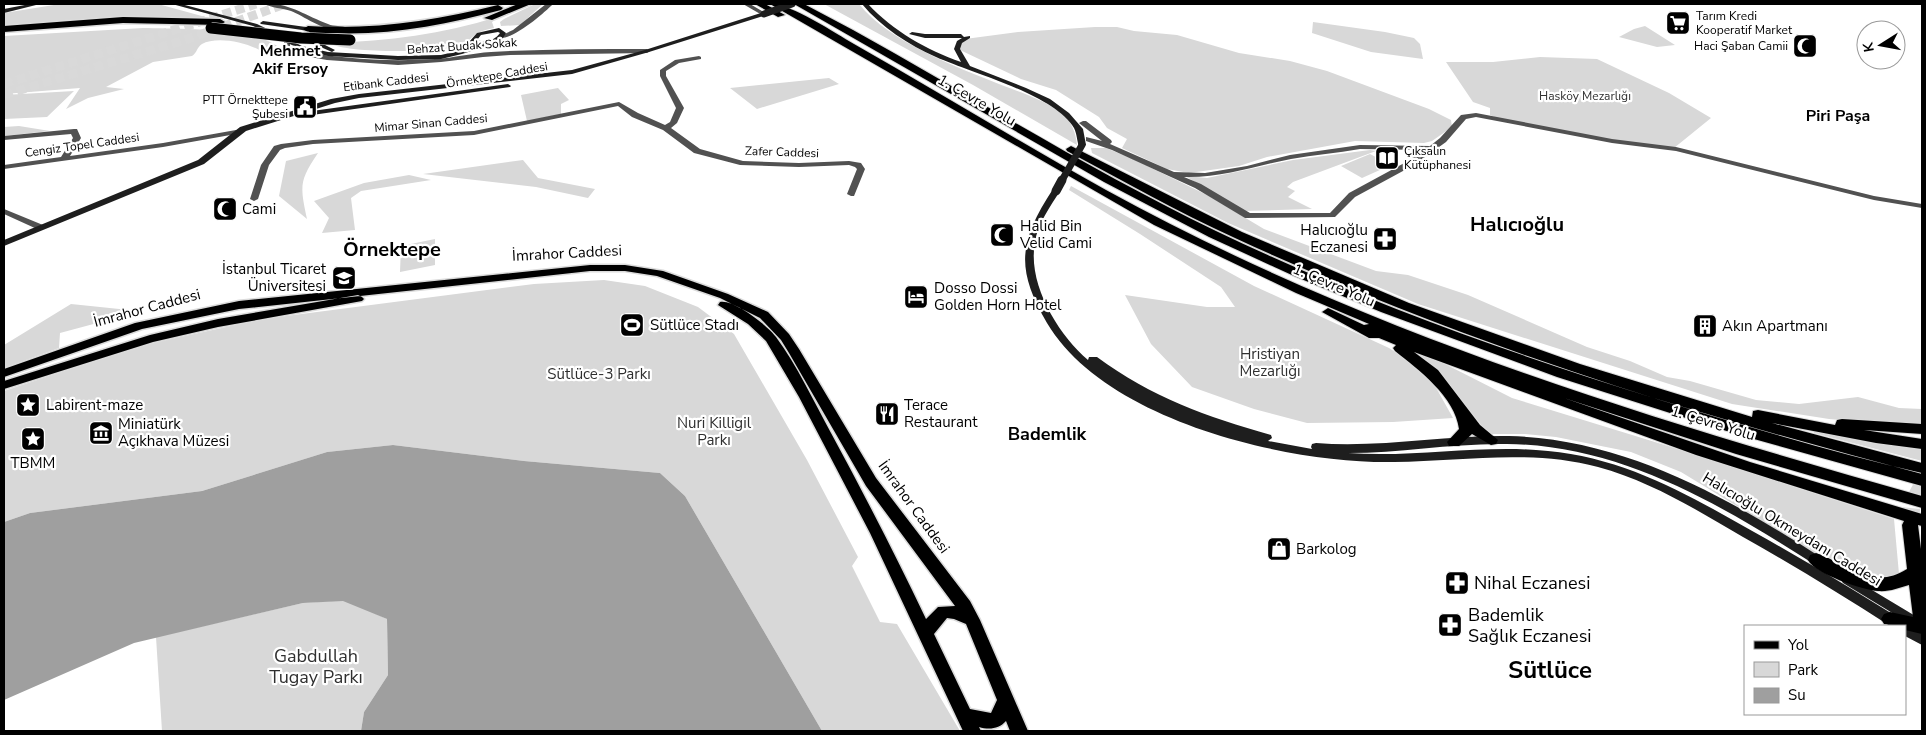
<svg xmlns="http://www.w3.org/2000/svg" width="1926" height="735" viewBox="0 0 1926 735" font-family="'Nunito Sans',sans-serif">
  <rect width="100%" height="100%" fill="#fff"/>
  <path fill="#d8d8d8" d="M60,4H158L209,18L103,19L4,26V13Z
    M535,4H543L520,25L501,26L500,22L504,19Z
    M824,4H859C889,42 959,68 1004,86C1023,93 1047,101 1063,114C1072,122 1076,134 1077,145L973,85Z
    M497,17L492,22L494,28C488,29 481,31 476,34C469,39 467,45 457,47C437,52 345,54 330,43C388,41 443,34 497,17Z
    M1313,22L1385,32L1414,38L1420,44L1423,59L1371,52L1312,33Z
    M1645,26L1675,45L1657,47L1619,37L1634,29Z
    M1095,27H1117L1134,31L1177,35L1239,53L1290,61L1327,71L1429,109L1451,120L1452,127L1432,141L1424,143L1355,141L1267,157L1239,166L1189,173L1167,169L1122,148L1127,139L1107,128L1099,117L1056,90L1021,79L960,50V42L965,39L1018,32Z
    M143,28C175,29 259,27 281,49L266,55C254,43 217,35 202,44C197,47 197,53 192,56L153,62L106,87L124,89L88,98L66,109L80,88L4,94V36Z
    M1540,57L1597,59L1669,93L1711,118L1674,148L1608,139L1497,118L1490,115V108L1473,102L1446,62H1493Z
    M829,78L839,84L757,109L730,88Z
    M558,88L569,100L561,104V114L527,121L521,95Z
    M74,91L47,117L4,119V95Z
    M19,126L50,131L4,136V127Z
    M1091,148H1106L1133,159L1207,195L1264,229L1376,271L1408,275L1468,295L1587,347L1630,361L1667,377L1690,381L1756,400L1799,404L1858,397L1899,408L1922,409V427L1829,419L1732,404L1418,304L1228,223L1092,153Z
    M1370,150L1376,151L1293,182L1287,187L1295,191L1288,197L1312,209L1245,211L1185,176L1207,178L1293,160Z
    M318,153C299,181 300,186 307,219L279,196L286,161Z
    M1370,154L1391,165L1362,178L1341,166Z
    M523,160L538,178L595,189L588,198L536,187L423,174Z
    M409,175L431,180L361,191L351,198L355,230L322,233L329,218L314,201L364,183Z
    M1071,186L1254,286L1389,348L1417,366L1434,384L1453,418L1393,422L1307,423L1254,409L1192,387L1151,344L1125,295L1207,307H1235L1221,287L1140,234L1069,190Z
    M435,239V265L400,272L401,246Z
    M604,280L645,286L698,307L734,334L807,460L858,557L852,566L880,622L897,624L960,731H822L685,496L660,473L524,461L393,445L327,452L202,491L30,513L4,522V391L139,346L263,319L534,284Z
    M71,304L129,310L127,315L60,333L59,348L4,368V345Z
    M1416,352L1445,364L1512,398L1681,450L1894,519L1899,574L1893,577L1879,580L1840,569L1681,472L1631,452L1556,437L1525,434H1492L1486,431L1435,368Z
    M1812,430L1870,441L1922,447V461L1814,433Z
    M346,600L387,619L388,675L364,712L361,731H162L156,637L303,603Z"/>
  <path fill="#9f9f9f" d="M393,445L524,461L660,473L685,496L822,731H361L364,712L388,675L387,619L343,601L303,603L134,643L4,700V522L30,513L202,491L327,452Z"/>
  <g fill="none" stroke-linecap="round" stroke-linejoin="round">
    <path stroke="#d9d9d9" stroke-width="9" stroke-dasharray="9 4.5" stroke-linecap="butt" d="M4,84L256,4
      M4,95L191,38L285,4"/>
    <path stroke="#d9d9d9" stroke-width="17" stroke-dasharray="17 8" stroke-linecap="butt" d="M1910,525L1912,504L1922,486"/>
    <defs>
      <path id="primary" d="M590,265H625L663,271L728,294L768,312L789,334L799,349L876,478L970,601L980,620L1028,731H1010L1006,721C999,729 989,730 979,727L981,731H963L870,533L799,397L766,341L748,324L718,305L720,302C734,299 768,326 776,337C797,365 814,402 831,433C864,494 896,556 926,619L938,607L955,606L866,486L789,353L781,340L760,318L720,298L657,276L625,271H590L239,309L142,329L4,377V369L135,323L239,301ZM947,618L954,619L966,624L997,700L991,713L970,709L934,634Z
        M358,295L362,297L364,299L362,301L218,327L153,342L4,389V381L150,335L218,319Z"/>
      <path id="trunk" d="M755,4H765L785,15L778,17Z
        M770,4C790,3 835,33 854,44C939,92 1021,143 1106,190C1362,331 1642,417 1922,496V508L1736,454L1564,398L1750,462L1922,514V526L1918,525L1922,557V634L1905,630V626L1884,624L1881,619L1884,614L1890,612L1913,617L1909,585C1899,588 1889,592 1878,591C1863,590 1815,574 1808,560L1810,555L1816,553C1848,564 1873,591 1907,569L1902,525L1904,521L1696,455L1414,352L1438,370L1480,425L1498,440L1496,444L1491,445L1472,434L1459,446H1449L1447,442L1459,429C1455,397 1419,370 1395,351L1393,348L1396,345L1379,338H1369L1322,312L1328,308L1364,325L1369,324L1296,293L1154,225Z
        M794,4H804L853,30C974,97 1091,171 1216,231C1442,339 1681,410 1922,474V486L1736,434L1557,377L1381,312L1294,276L1209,237L1104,182Z
        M1071,146L1242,232L1409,303L1580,364L1752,417L1753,411L1758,410L1835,425L1837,420L1842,419L1922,424V434L1864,430L1922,439V449L1876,443L1772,423L1922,463V473C1851,457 1780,436 1709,415C1547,366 1388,309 1235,238C1178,212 1123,181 1067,151L1066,149Z"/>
      <path id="motorway" d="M518,4H531L492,20L484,18Z
        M498,5L503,8L501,10C445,25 388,36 329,33C321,33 309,34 303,29L308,26C373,30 435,21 498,5Z
        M123,17L220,19L225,22L220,25L123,23L4,32V26Z"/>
    </defs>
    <use href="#primary" stroke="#dbdbdb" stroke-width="3"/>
    <use href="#trunk" stroke="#dbdbdb" stroke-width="2"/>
    <use href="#motorway" stroke="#dbdbdb" stroke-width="3"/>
    <path fill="#515151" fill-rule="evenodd" d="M264,4C288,2 306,16 328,24C334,27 342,25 347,28C332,37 306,17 291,11C282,8 272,8 264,4Z
      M546,4H553C543,14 514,39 500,38V36L513,30Z
      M743,4H750L767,14L762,15Z
      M287,40L290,42V48L295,50C341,59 388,62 435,59C454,58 472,53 491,52C543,49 595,49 647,49L650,51L647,53L510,55L483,57L441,62L398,65L327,60L293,54L284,49V42Z
      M699,56L701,57V59L679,63L666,71V76L684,108L677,123L671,128L700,149L743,161L799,163L849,161L861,163L865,169L854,196H851L847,194L857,169L855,167L849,165L799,167L740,165L694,153L663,130L632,117L618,106L474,135L313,144L285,148L280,150L269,165L258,199L254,201L250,199L261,165L274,146L281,144L313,140L474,131L619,102L638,113L665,125L670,122L676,108L660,76V70L675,60Z
      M1476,113L1612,139L1676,147L1874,196L1922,204V208L1874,200L1676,151L1612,143L1476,117L1466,119L1446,142L1414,165L1355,197L1335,217L1245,218L1195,188L1112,150L1086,141V137L1102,141L1079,123L1083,121H1086L1111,140L1112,142L1110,144L1174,172L1205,173L1247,166L1290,155L1360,145L1430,146L1440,138L1461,115ZM1360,149L1424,150L1408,161L1349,193L1330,213H1250L1201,184L1184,177C1222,178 1254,166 1291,159C1314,155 1337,153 1360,149Z
      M74,129H77L81,138L70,156L163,143L236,130L240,132L236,134L163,147L4,169V165L61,157L73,138L71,134L4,140V136Z
      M4,209L43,225L44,227L40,230L37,229L4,214Z"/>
    <path fill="#1e1e1e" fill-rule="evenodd" d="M30,4H40L4,13V9Z
      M172,4H181L257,24L302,46L328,52L398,56L441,55L458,51L477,44L474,43L460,50L457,48L469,42L477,33L499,28L506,33L503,38L496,43L462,54L441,59L398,60L328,56L298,48L253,26ZM498,32L500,33C494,41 486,43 477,40L481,35Z
      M862,4H868C893,31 927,50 961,62L954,49L957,41L962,38H925L909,34L912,32L925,34H961L964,37L970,36V38L962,43L960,49L970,66L1026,88L1050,99L1069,113L1083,129L1086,145L1082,147H1079C1077,141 1077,134 1074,128C1055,95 972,73 936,57C909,45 881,27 862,4Z
      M764,12L767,14L766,15L649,52L572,74L359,98L335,103L246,131L204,164L4,246V240L198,160L240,127L331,99L359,94L572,70L645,50Z
      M263,21L313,28L321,43L335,50L332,52L316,45L309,31L261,24L260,23Z
      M508,84L511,86L510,87L312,115L308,113L312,111Z
      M1053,189H1059L1060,191C1050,207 1038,223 1035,242C1027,284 1058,334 1088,360L1089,357H1097C1151,397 1207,417 1271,435L1272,438L1268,441L1312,449L1311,447L1312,444L1316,443C1381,448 1444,435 1509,436C1626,439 1729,498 1825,560L1827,563L1825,566L1821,568L1817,566C1723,506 1622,445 1507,444C1454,443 1401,453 1348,453C1415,458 1482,444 1548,451C1625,458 1689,495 1754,532C1811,564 1868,598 1922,633V645L1905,636V626H1890C1842,595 1793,565 1743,537C1697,510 1650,481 1598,467C1530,449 1462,461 1394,462C1288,464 1105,421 1047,323C1015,268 1019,241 1053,189Z
      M1847,575L1922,620V631L1843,583L1841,580L1843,577Z"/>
    <use href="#primary" fill="#000" fill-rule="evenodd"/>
    <use href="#trunk" fill="#000" fill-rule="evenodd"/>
    <use href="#motorway" fill="#000" fill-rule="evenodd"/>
    <defs>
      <path id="motorway-bridge" d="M211,28L301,38L350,40"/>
    </defs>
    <use href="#motorway-bridge" stroke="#dbdbdb" stroke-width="12" stroke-linecap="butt"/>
    <path stroke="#1e1e1e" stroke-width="7" d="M764,14L792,4
      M1061,182L1082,145"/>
    <path stroke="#1e1e1e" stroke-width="9" d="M1056,191L1062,180"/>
    <use href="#motorway-bridge" stroke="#000" stroke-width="11"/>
  </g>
  <defs>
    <symbol id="supermarket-square" viewBox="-11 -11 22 22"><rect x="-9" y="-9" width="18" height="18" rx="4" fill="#000" stroke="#fff"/><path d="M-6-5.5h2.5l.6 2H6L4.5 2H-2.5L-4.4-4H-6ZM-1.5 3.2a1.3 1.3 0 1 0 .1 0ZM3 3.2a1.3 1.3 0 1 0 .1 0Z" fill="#fff"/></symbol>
    <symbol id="mosque-square" viewBox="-11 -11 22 22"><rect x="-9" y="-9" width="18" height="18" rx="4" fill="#000" stroke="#fff"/><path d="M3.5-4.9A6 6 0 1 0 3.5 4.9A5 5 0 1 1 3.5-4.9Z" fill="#fff"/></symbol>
    <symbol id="civic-square" viewBox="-11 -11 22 22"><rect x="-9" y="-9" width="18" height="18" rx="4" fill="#000" stroke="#fff"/><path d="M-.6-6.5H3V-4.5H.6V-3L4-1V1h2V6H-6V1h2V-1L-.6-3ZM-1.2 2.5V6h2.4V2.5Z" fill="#fff"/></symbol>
    <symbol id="library-square" viewBox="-11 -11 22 22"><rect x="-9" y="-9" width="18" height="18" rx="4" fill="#000" stroke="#fff"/><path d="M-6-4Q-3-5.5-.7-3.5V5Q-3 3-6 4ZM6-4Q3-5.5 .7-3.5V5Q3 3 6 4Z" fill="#fff"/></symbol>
    <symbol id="pharmacy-square" viewBox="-11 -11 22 22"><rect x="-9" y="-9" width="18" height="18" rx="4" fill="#000" stroke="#fff"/><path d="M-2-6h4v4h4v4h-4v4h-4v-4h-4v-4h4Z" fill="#fff"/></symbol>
    <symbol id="university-square" viewBox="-11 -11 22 22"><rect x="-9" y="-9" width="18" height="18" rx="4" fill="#000" stroke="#fff"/><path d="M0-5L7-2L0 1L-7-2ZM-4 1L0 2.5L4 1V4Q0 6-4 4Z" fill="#fff"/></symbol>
    <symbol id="hotel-square" viewBox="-11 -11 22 22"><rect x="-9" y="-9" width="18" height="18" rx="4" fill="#000" stroke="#fff"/><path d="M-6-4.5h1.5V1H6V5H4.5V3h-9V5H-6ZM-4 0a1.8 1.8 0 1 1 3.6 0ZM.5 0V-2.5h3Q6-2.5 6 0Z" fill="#fff"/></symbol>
    <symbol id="stadium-square" viewBox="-11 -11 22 22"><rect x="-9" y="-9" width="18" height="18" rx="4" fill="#000" stroke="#fff"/><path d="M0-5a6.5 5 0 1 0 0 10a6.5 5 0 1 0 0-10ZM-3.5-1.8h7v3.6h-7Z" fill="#fff"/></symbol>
    <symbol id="building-square" viewBox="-11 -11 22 22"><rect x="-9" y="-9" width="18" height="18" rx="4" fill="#000" stroke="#fff"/><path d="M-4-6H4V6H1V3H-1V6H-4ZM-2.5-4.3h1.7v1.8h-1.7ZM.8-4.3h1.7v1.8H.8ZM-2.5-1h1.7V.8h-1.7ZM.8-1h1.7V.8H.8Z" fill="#fff"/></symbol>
    <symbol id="sight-square" viewBox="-11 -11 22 22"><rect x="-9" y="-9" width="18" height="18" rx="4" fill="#000" stroke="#fff"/><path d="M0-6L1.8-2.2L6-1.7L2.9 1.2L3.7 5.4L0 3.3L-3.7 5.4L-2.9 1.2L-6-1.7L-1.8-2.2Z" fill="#fff"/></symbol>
    <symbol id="restaurant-square" viewBox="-11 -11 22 22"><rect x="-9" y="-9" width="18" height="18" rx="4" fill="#000" stroke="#fff"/><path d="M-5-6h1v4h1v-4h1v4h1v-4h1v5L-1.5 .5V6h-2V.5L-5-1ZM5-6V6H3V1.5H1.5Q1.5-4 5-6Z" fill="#fff"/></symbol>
    <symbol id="museum-square" viewBox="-11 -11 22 22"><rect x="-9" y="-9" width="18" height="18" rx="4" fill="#000" stroke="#fff"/><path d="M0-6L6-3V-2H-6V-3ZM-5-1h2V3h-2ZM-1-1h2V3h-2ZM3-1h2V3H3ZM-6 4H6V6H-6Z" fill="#fff"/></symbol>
    <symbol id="shop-square" viewBox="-11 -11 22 22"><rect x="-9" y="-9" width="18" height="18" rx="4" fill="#000" stroke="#fff"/><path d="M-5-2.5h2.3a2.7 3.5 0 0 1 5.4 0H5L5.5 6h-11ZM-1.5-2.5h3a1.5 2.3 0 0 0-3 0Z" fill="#fff"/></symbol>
  </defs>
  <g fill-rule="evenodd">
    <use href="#supermarket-square" x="1664" y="9" width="28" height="28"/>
    <use href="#mosque-square" x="1791" y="32" width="28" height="28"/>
    <use href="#civic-square" x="291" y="93" width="28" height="28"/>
    <use href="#library-square" x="1373" y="144" width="28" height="28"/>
    <use href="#mosque-square" x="211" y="195" width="28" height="28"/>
    <use href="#mosque-square" x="988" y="221" width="28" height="28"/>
    <use href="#pharmacy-square" x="1371" y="225" width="28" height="28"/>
    <use href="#university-square" x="330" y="264" width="28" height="28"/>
    <use href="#hotel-square" x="902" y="283" width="28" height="28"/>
    <use href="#stadium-square" x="618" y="311" width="28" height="28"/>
    <use href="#building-square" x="1691" y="312" width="28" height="28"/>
    <use href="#sight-square" x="14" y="391" width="28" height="28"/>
    <use href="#restaurant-square" x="873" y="400" width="28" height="28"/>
    <use href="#museum-square" x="87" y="419" width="28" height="28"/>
    <use href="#sight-square" x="19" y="425" width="28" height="28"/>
    <use href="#shop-square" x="1265" y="535" width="28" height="28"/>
    <use href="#pharmacy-square" x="1443" y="569" width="28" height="28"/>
    <use href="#pharmacy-square" x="1436" y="611" width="28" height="28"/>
  </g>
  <g text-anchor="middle" stroke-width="4.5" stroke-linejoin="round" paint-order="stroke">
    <g font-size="12" fill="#000" stroke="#fff" text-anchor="start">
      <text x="1696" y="20">Tarım Kredi<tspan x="1696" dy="14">Kooperatif Market</tspan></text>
      <text x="1788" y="50" text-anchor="end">Haci Şaban Camii</text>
      <text x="288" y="104" text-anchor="end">PTT Örnekttepe<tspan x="288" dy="14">Şubesi</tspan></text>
      <text x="1404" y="155">Çıksalın<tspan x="1404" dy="14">Kütüphanesi</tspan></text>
    </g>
    <g font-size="12" fill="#000" stroke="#fff">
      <text transform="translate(462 46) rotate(-4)" y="4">Behzat Budak Sokak</text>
      <text transform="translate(497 75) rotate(-10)" y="4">Örnektepe Caddesi</text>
      <text transform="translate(386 82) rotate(-7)" y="4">Etibank Caddesi</text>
      <text transform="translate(431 123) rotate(-5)" y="4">Mimar Sinan Caddesi</text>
      <text transform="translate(82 145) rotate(-8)" y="4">Cengiz Topel Caddesi</text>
      <text transform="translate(782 152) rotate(2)" y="4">Zafer Caddesi</text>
    </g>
    <g font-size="12" fill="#2f2f2f" stroke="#fff">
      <text x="1585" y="100">Hasköy Mezarlığı</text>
    </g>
    <g font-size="15" fill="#000" stroke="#fff">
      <text transform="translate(977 100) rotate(30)" y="5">1. Çevre Yolu</text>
      <text transform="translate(567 253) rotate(-3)" y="5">İmrahor Caddesi</text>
      <text transform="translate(1334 285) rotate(23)" y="5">1. Çevre Yolu</text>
      <text transform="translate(147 308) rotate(-15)" y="5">İmrahor Caddesi</text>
      <text transform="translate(1713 423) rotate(17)" y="5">1. Çevre Yolu</text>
      <text transform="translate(914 507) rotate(54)" y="5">İmrahor Caddesi</text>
      <text transform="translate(1792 529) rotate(31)" y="5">Halıcıoğlu Okmeydanı Caddesi</text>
    </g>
    <g font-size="15" fill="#000" stroke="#fff" text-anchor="start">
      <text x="242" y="214">Cami</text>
      <text x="1020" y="231">Halid Bin<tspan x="1020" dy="17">Velid Cami</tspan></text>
      <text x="1368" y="235" text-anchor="end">Halıcıoğlu<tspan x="1368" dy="17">Eczanesi</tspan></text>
      <text x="326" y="274" text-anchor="end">İstanbul Ticaret<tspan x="326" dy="17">Üniversitesi</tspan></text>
      <text x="934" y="293">Dosso Dossi<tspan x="934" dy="17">Golden Horn Hotel</tspan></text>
      <text x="650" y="330">Sütlüce Stadı</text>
      <text x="1722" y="331">Akın Apartmanı</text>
      <text x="46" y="410">Labirent-maze</text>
      <text x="904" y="410">Terace<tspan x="904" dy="17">Restaurant</tspan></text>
      <text x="118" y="429">Miniatürk<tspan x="118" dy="17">Açıkhava Müzesi</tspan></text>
      <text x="33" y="468" text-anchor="middle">TBMM</text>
      <text x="1296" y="554">Barkolog</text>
    </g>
    <g font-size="15" fill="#2f2f2f" stroke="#fff">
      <text x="1270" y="359">Hristiyan<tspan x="1270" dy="17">Mezarlığı</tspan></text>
      <text x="599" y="379">Sütlüce-3 Parkı</text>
      <text x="714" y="428">Nuri Killigil<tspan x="714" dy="17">Parkı</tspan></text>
    </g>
    <g font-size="16" font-weight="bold" fill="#000" stroke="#fff">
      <text x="290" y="56">Mehmet<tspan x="290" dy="18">Akif Ersoy</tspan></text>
      <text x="1838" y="121">Piri Paşa</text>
    </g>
    <g font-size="18" font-weight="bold" fill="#000" stroke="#fff">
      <text x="1047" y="440">Bademlik</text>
    </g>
    <g font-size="18" fill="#000" stroke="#fff" text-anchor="start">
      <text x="1474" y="589">Nihal Eczanesi</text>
      <text x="1468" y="621">Bademlik<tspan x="1468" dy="21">Sağlık Eczanesi</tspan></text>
    </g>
    <g font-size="18" fill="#2f2f2f" stroke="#fff">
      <text x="316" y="662">Gabdullah<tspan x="316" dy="21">Tugay Parkı</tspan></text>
    </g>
    <g font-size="20" font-weight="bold" fill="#000" stroke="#fff">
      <text x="1517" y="231">Halıcıoğlu</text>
      <text x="392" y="256">Örnektepe</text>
    </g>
    <g font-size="24" font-weight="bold" fill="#000" stroke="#fff">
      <text x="1550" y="678">Sütlüce</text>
    </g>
  </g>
  <rect width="1926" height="735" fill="none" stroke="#000000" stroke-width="10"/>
  <rect x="1744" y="625" width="162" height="90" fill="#ffffff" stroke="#999999"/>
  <rect x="1754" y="641" width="25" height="8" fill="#000000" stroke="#999999"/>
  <text x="1788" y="650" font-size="15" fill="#000000">Yol</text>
  <rect x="1754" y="662" width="25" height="15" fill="#d8d8d8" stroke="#999999"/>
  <text x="1788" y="675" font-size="15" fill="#000000">Park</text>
  <rect x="1754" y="688" width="25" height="15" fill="#9f9f9f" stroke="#999999"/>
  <text x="1788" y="700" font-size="15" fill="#000000">Su</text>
  <g transform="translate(1881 45) rotate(259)"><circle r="24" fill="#ffffff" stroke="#999999"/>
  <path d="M0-4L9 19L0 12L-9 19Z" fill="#000000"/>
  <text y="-8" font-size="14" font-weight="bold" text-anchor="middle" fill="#000000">K</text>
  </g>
</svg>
